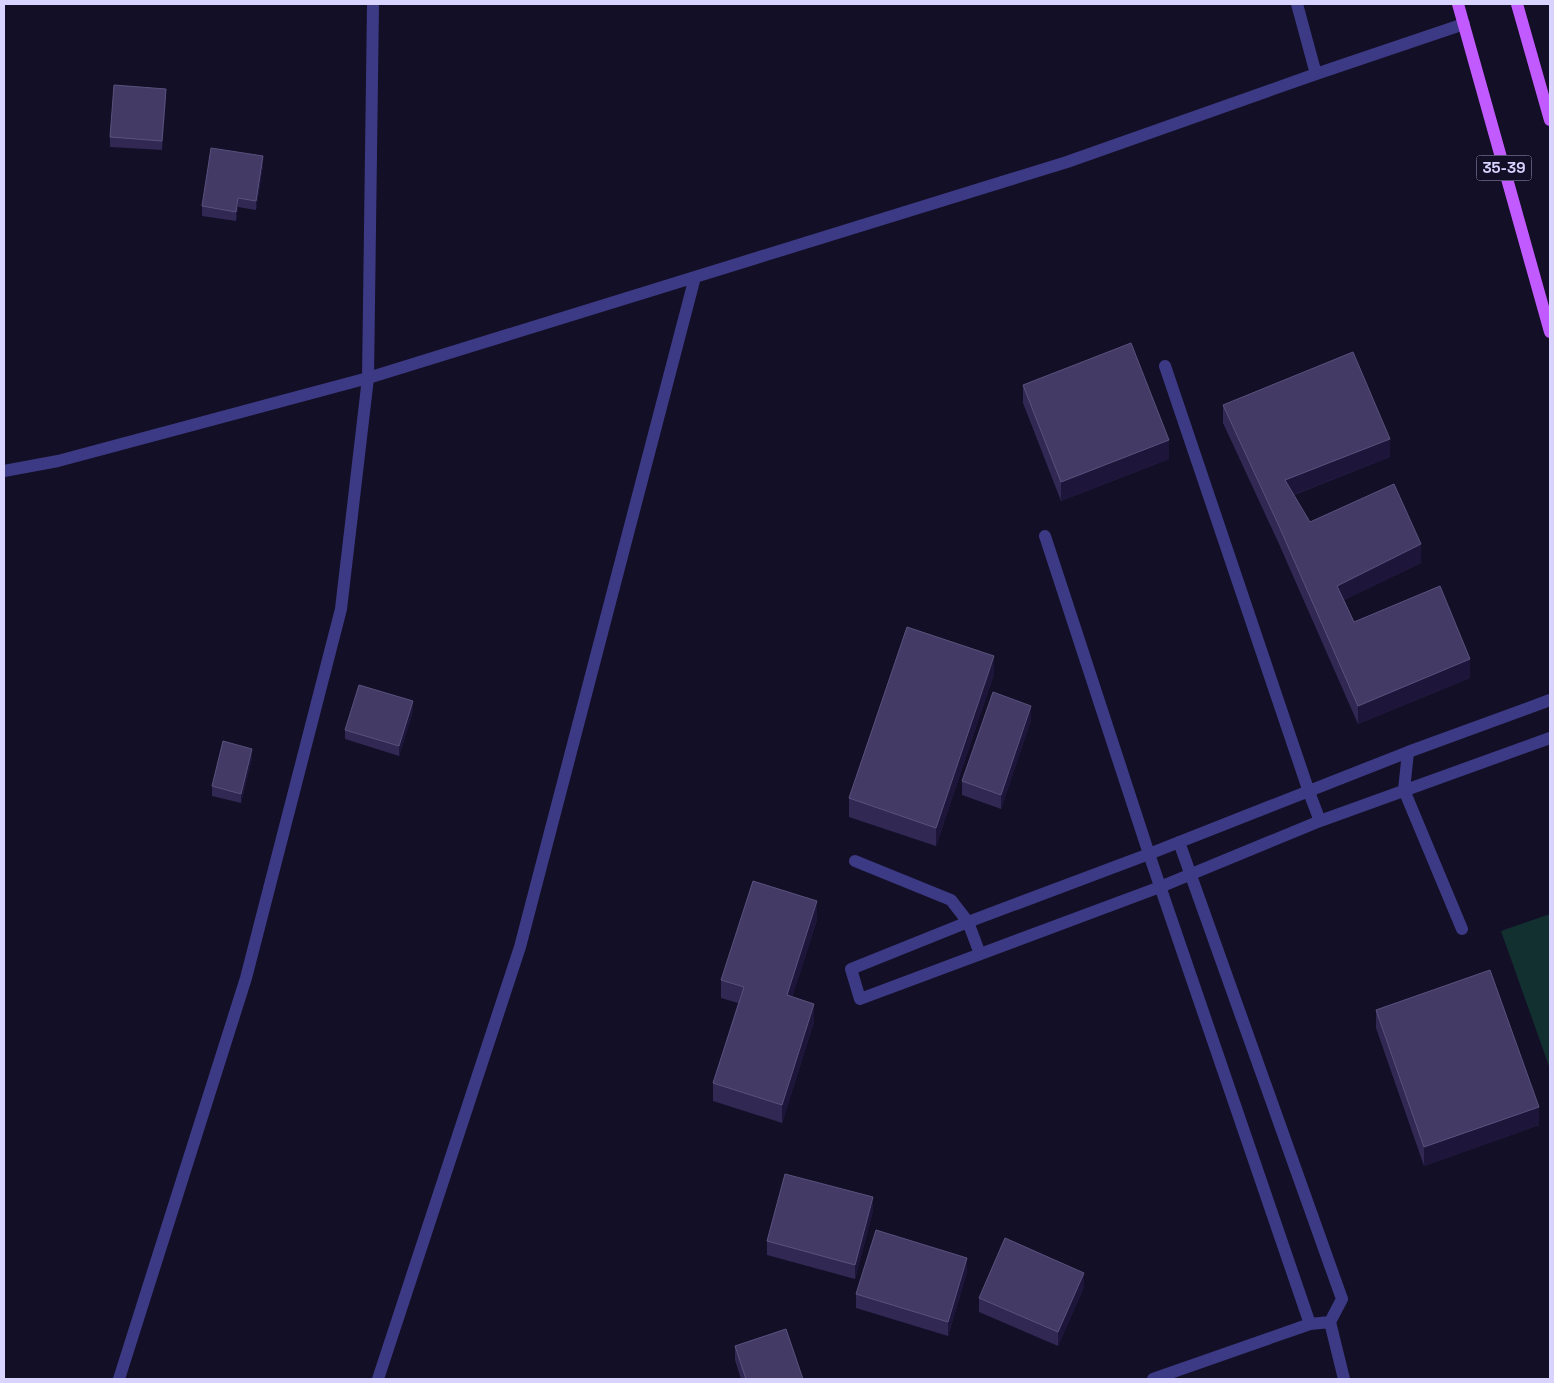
<svg xmlns="http://www.w3.org/2000/svg" width="1554" height="1383" viewBox="0 0 1554 1383" font-family="'Space Grotesk',sans-serif">
  <rect width="100%" height="100%" fill="#130f26"/>
  <path fill="#12302f" d="M1550,914V1069L1501,931Z"/>
  <g fill="none" stroke-linecap="round" stroke-linejoin="round">
    <path stroke="#3d3a85" stroke-width="12" d="M1297,4L1316,74
      M1165,366L1309,792L1320,821
      M4,471L58,461L368,378L1067,162L1316,74L1464,24
      M1045,536L1149,854L1310,1324
      M1550,700L1408,752L1149,854L968,922L851,969L860,999L1160,887L1320,821L1550,738
      M1408,752L1404,790L1462,929
      M1179,842L1342,1299L1330,1322L1344,1379
      M855,861L951,900L968,922L980,954
      M119,1379L246,978L341,609L368,378L373,4
      M378,1379L520,947L695,277
      M1153,1379L1310,1324L1330,1322"/>
    <path stroke="#c25bff" stroke-width="12" d="M1458,4L1550,332
      M1517,4L1550,120"/>
  </g>
  <path fill="#312854" d="M166,98L162,150L110,147V137Z
    M263,165L256,210L238,207L236,221L202,216V206Z
    M1023,385L1169,459L1061,501L1023,403Z
    M1223,405L1390,457L1294,495L1310,522L1421,563L1344,600L1354,622L1470,678L1358,724L1279,544L1223,423Z
    M994,674L936,846L849,817V798Z
    M413,711L399,756L345,739V730Z
    M1031,720L1001,809L962,795V781Z
    M252,758L241,803L212,796V786Z
    M817,920L792,997L814,1022L782,1123L713,1101V1083L738,1003L721,998V980Z
    M1376,1010L1539,1125L1424,1166L1376,1028Z
    M873,1211L855,1279L767,1255V1241Z
    M967,1272L948,1336L856,1308V1294Z
    M1084,1287L1058,1346L979,1312V1298Z
    M735,1346L803,1379H741L735,1360Z"/>
  <path fill="#1d163a" d="M166,89V98L162,150V141Z
    M263,156V165L256,210V201Z
    M238,198V207L236,221V212Z
    M1390,439V457L1285,498V480Z
    M1169,440V459L1061,501V482Z
    M1421,544V563L1337,604V586Z
    M994,656V674L936,846V828Z
    M1470,659V678L1358,724V706Z
    M413,701V711L399,756V746Z
    M1031,706V720L1001,809V795Z
    M252,749V758L241,803V794Z
    M817,901V920L787,1013V995Z
    M814,1004V1022L782,1123V1105Z
    M1539,1107V1125L1424,1166V1147Z
    M873,1197V1211L855,1279V1265Z
    M967,1258V1272L948,1336V1322Z
    M1084,1273V1287L1058,1346V1332Z"/>
  <path fill="#433a66" stroke="#5a527e" d="M114,85L166,89L162,141L110,137Z
    M211,148L263,156L256,201L238,198L236,212L202,206Z
    M1131,343L1169,440L1061,482L1023,385Z
    M1353,352L1390,439L1285,480L1310,522L1394,484L1421,544L1337,586L1354,622L1440,586L1470,659L1358,706L1279,526L1223,405Z
    M907,627L994,656L936,828L849,798Z
    M359,685L413,701L399,746L345,730Z
    M993,692L1031,706L1001,795L962,781Z
    M223,741L252,749L241,794L212,786Z
    M753,881L817,901L787,995L814,1004L782,1105L713,1083L744,987L721,980Z
    M1490,970L1539,1107L1424,1147L1376,1010Z
    M785,1174L873,1197L855,1265L767,1241Z
    M876,1230L967,1258L948,1322L856,1294Z
    M1005,1238L1084,1273L1058,1332L979,1298Z
    M786,1329L803,1379H746L735,1346Z"/>
  <g text-anchor="middle" stroke-width="4.5" stroke-linejoin="round" paint-order="stroke">
    <rect fill="#130f26" stroke="#9e99be" stroke-width="1" x="1476.5" y="155.5" width="55" height="25" rx="4"/>
    <g font-size="15" font-weight="bold" fill="#d9d4ff">
      <text x="1504" y="173">35-39</text>
    </g>
  </g>
  <rect width="1554" height="1383" fill="none" stroke="#d9d4ff" stroke-width="10"/>
</svg>
